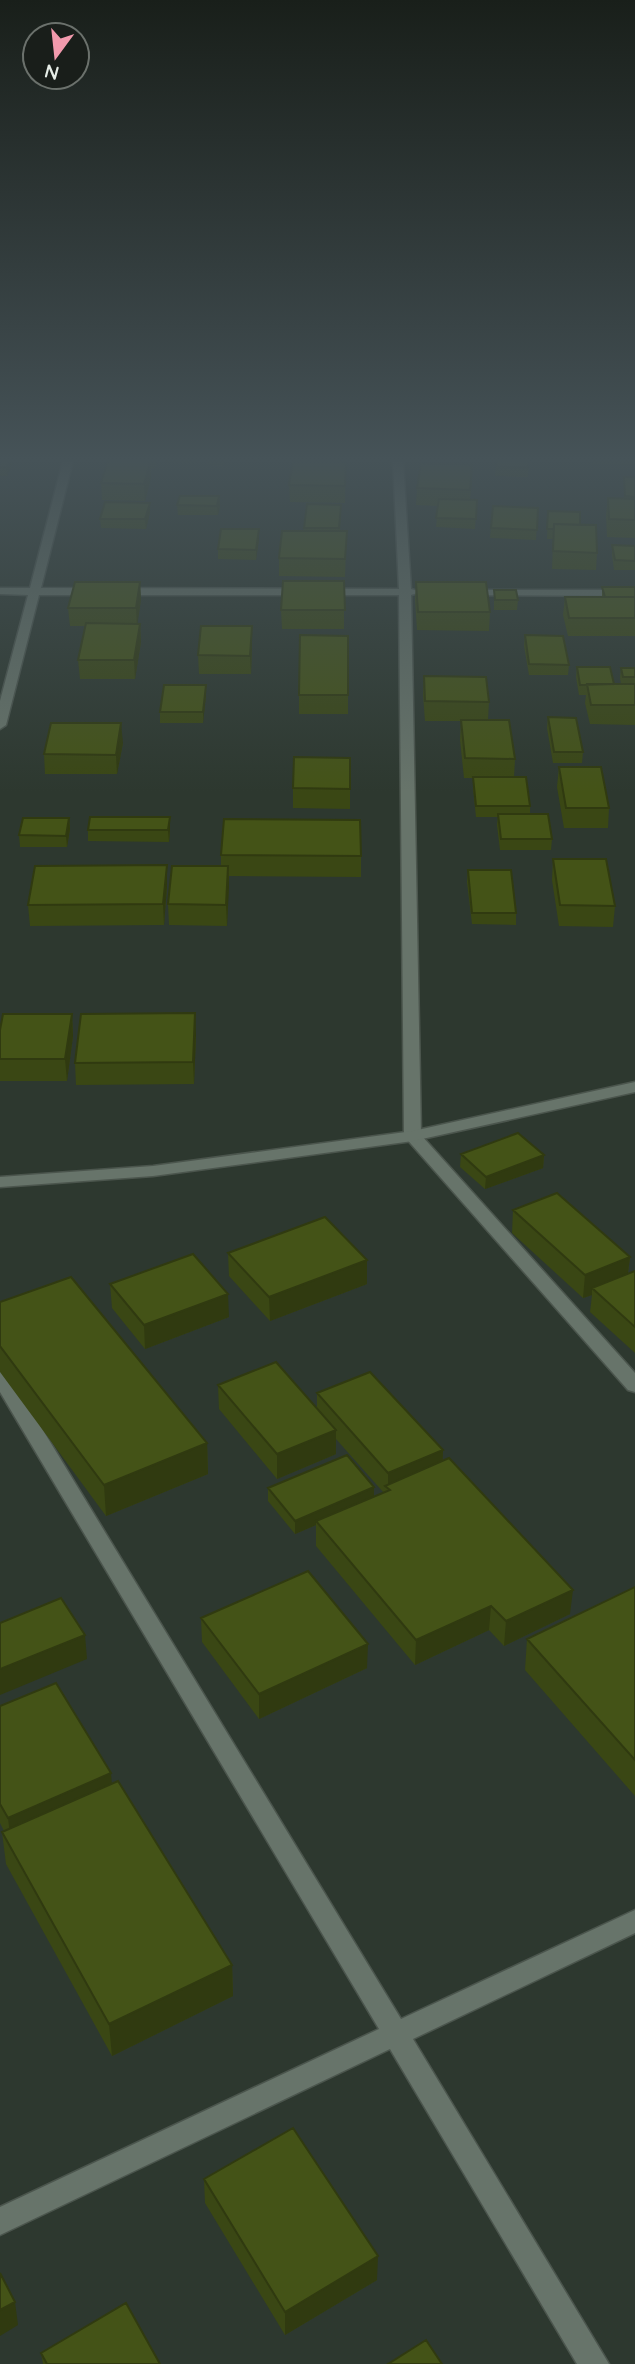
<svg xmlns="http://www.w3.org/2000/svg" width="635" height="2364" viewBox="0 0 635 2364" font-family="Quicksand,sans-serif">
  <rect width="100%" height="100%" fill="#2d382f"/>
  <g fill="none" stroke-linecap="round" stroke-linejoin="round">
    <defs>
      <path id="minor" d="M63,461H73L41,588L399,589L393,461H403L411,589L421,592L411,595L421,1135L635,1373V1392L628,1390L404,1136L399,595H39L6,725L0,729V701L28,595L0,594V588H30Z
        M460,590H635V596L464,595L458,592Z
        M0,1369L7,1371L10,1376L401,2019L635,1910V1933L413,2039L609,2364H577L390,2049L0,2235V2207L379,2029L0,1392Z"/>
      <path id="tertiary" d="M635,1082V1092L413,1141L153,1176L0,1187V1177L153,1166L413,1131Z"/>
    </defs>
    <use href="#minor" stroke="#4b554d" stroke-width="3"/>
    <use href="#tertiary" stroke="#4b554d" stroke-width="3"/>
    <use href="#minor" fill="#67746a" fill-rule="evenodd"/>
    <use href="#tertiary" fill="#67746a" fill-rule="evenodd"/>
  </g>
  <path fill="#3a4714" d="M0,461H13L7,476H0Z
    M108,461H157L155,468H151V478L145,501L102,500L101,483Z
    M165,461H197L196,463L165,462Z
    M208,461H224L223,466L208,465Z
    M293,461H332V462H346L345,503L290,502L289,485Z
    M496,461H529L528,477L495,476Z
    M592,461H635V465L592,464Z
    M624,477H635V538L607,537L606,515L608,498L624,499Z
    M472,481L470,500H477L475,529L436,527L438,506L416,505L417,488Z
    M219,496L220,506L218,515H178L177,505Z
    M307,504L341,505L340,531L346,549L345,577L279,576V558L304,531Z
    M493,506L538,508L536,540L490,538Z
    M548,511L580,525L597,553L596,570L552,569L553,539H547Z
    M150,512L146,529L101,528L100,519Z
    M259,539L256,560L218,559V549Z
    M612,545L635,546V570H614L612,555Z
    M344,581V629H282L281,610Z
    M140,582L141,600L137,624H140L141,642L135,679H80L78,660L85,626H70L68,608Z
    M416,582L490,612L489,631L417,630L415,600Z
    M602,587H635V636H568L563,615L565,597H602Z
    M494,590L518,600L517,610H494Z
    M252,626V645L251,674H199L198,655Z
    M525,635L569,665L568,675H529L524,646Z
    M348,636V714H299V695Z
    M577,667L614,684H621L620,678L621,668H635V725L590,724L585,703L586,695H579L576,677Z
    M424,676L489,702L488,720L515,759L514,777L530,806V814L552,839L551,850H500L497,825L498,817H476L473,788V778H464L460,740L461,721H425L423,695Z
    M206,685V695L203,723H160V712Z
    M548,717L583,752L582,763H553L547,728Z
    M123,743L117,774H45L44,754Z
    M350,758V809L293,808V788Z
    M559,767L609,808L608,828H564L557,787Z
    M170,817V829L169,842L88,841V830Z
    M69,818L70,829L67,847H20L19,835Z
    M221,855L361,856V877L229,876L227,926L169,925L168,904L221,866Z
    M553,859L615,906L613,927L559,926L552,880Z
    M468,870L516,913V925L472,924L467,882Z
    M167,886L164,925L30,926L28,905Z
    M72,1014L73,1036L67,1081H0V1030Z
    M196,1035L194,1084L76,1085L75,1063Z
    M461,1154L544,1155L543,1168L485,1189L460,1167Z
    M513,1210L630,1257L628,1273L635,1271V1353L590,1312L592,1295L583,1298L512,1233Z
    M228,1253L367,1284L270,1321L229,1276Z
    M110,1284L229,1317L145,1349L112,1308Z
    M0,1302L207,1443L208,1474L106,1516L0,1372Z
    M218,1385L317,1408V1393L443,1450L442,1461L570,1614L504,1646L489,1630L415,1665L316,1546V1525L295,1534L268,1501V1488L374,1497L384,1493L336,1439V1454L277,1479L219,1409Z
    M635,1587V1796L525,1670L527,1639Z
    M201,1618L367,1668L259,1719L202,1642Z
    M0,1706L112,1784L232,1965L233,1996L112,2056L6,1864L2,1832L4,1831L0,1823Z
    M204,2179L377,2280L285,2335L205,2203Z
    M41,2353L160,2364H43Z"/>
  <path fill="#303a10" d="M8,461H13L7,476L6,467Z
    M150,461L151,478L145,501L144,484Z
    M219,496L220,506L218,515L217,506Z
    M150,503V512L146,529L145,519Z
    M259,529V539L256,560V550Z
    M140,582L141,600L137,627L136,608Z
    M140,624L141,642L135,679L134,660Z
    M252,626V645L251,674L250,656Z
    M206,685V695L203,723V712Z
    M121,723L123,743L117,774L116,755Z
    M170,817V829L169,842L168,830Z
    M69,818L70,829L67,847L66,836Z
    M167,865V886L164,925L163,904Z
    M228,866L229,887L227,926L226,905Z
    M195,1013L196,1035L194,1084L193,1062Z
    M72,1014L73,1036L67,1081L65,1059Z
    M544,1155L543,1168L485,1189L486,1177Z
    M630,1257L627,1280L592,1288V1295L583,1298L585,1275Z
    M367,1260V1284L270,1321L269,1297Z
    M228,1294L229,1317L145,1349L144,1325Z
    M336,1430V1454L277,1479V1454Z
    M207,1443L208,1474L106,1516L104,1485Z
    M443,1450L442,1474L390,1490L388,1489V1473Z
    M374,1487V1500L316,1521V1525L295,1534V1521Z
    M573,1590L570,1614L504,1646L506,1621Z
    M491,1606L489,1630L415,1665L416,1640Z
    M85,1635L87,1659L0,1695V1669Z
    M368,1644L367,1668L259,1719V1694Z
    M111,1773L113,1798L11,1843L8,1818Z
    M232,1965L233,1996L112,2056L109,2024Z
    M378,2256L377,2280L285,2335V2312Z
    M15,2302L18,2325L0,2336V2310Z"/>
  <path fill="#445317" stroke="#303a10" stroke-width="2" d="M0,461H8L6,467H0Z
    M108,461H150L144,484L101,483Z
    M293,461L346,462L345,486L289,485Z
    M496,461H529L528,467L496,466Z
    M421,463L472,465L470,490L417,488Z
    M624,477H635V497L625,496Z
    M180,496H219L217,506L177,505Z
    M608,498L635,499V520L609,519Z
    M439,499L477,500L476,519L436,518Z
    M105,502L150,503L145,519H100Z
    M307,504L341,505L339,528H304Z
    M493,506L538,508L537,530L491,528Z
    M548,511L580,512V525L554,524V529H547Z
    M554,524L596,525L597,553L553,551Z
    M221,529H259L256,550L218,549Z
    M282,531H347L345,559L279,558Z
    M612,545L635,546V561L615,560Z
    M283,581H344L345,610H281Z
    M75,582H140L136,608H68Z
    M416,582H486L490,612H418Z
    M602,587H635V597H605Z
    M494,590H516L518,600H495Z
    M565,597H635V618H569Z
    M86,623L140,624L134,660H78Z
    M201,626H252L250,656L198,655Z
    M300,635L348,636V695H299Z
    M525,635L563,636L569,665L529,664Z
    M577,667H610L614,684L580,685Z
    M621,668H635V677H623Z
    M424,676L486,677L489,702L425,701Z
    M587,684H635V705H591Z
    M164,685H206L203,712H160Z
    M548,717L576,718L583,752H554Z
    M461,720H509L515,759L465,758Z
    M51,723H121L116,755L44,754Z
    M294,757L350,758V789L293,788Z
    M559,767H601L609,808H566Z
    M473,777H526L530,806H476Z
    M498,814H548L552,839H501Z
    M90,817H170L168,830H88Z
    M23,818H69L66,836L19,835Z
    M224,819L360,820L361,856L221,855Z
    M553,859H606L615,906L560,905Z
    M167,865L163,904L28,905L35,866Z
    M172,866H228L226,905L168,904Z
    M468,870H511L516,913H472Z
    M195,1013L193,1062L75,1063L81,1014Z
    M3,1014H72L65,1059H0V1030Z
    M518,1133L544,1155L486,1177L461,1154Z
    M557,1193L630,1257L585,1275L513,1210Z
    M325,1217L367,1260L269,1297L228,1253Z
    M193,1254L228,1294L144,1325L110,1284Z
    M635,1271V1327L592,1288Z
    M71,1277L207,1443L104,1485L0,1346V1302Z
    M276,1362L336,1430L277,1454L218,1385Z
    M370,1372L443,1450L388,1473L317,1393Z
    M347,1455L374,1487L295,1521L268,1488Z
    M449,1458L573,1590L506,1621L491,1606L416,1640L316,1521L390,1490L385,1486Z
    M308,1571L368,1644L259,1694L201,1618Z
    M635,1587V1760L527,1639Z
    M61,1598L85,1635L0,1669V1623Z
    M56,1683L111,1773L8,1818L0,1804V1706Z
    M118,1781L232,1965L109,2024L2,1832Z
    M293,2128L378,2256L285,2312L204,2179Z
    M0,2273L15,2302L0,2310Z
    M126,2303L160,2364H47L41,2353Z
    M426,2340L442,2364H388Z"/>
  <linearGradient id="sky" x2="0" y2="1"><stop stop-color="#191f1a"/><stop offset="0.58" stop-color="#465358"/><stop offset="1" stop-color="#465358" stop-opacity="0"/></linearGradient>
  <rect width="635" height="792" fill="url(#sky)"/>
  <g transform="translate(56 56) rotate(195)"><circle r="33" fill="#191e1a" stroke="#6b716c" stroke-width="2"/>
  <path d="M0-5L12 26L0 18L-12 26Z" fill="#f29aad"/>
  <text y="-10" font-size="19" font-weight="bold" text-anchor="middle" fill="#e6ede7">N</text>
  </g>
</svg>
